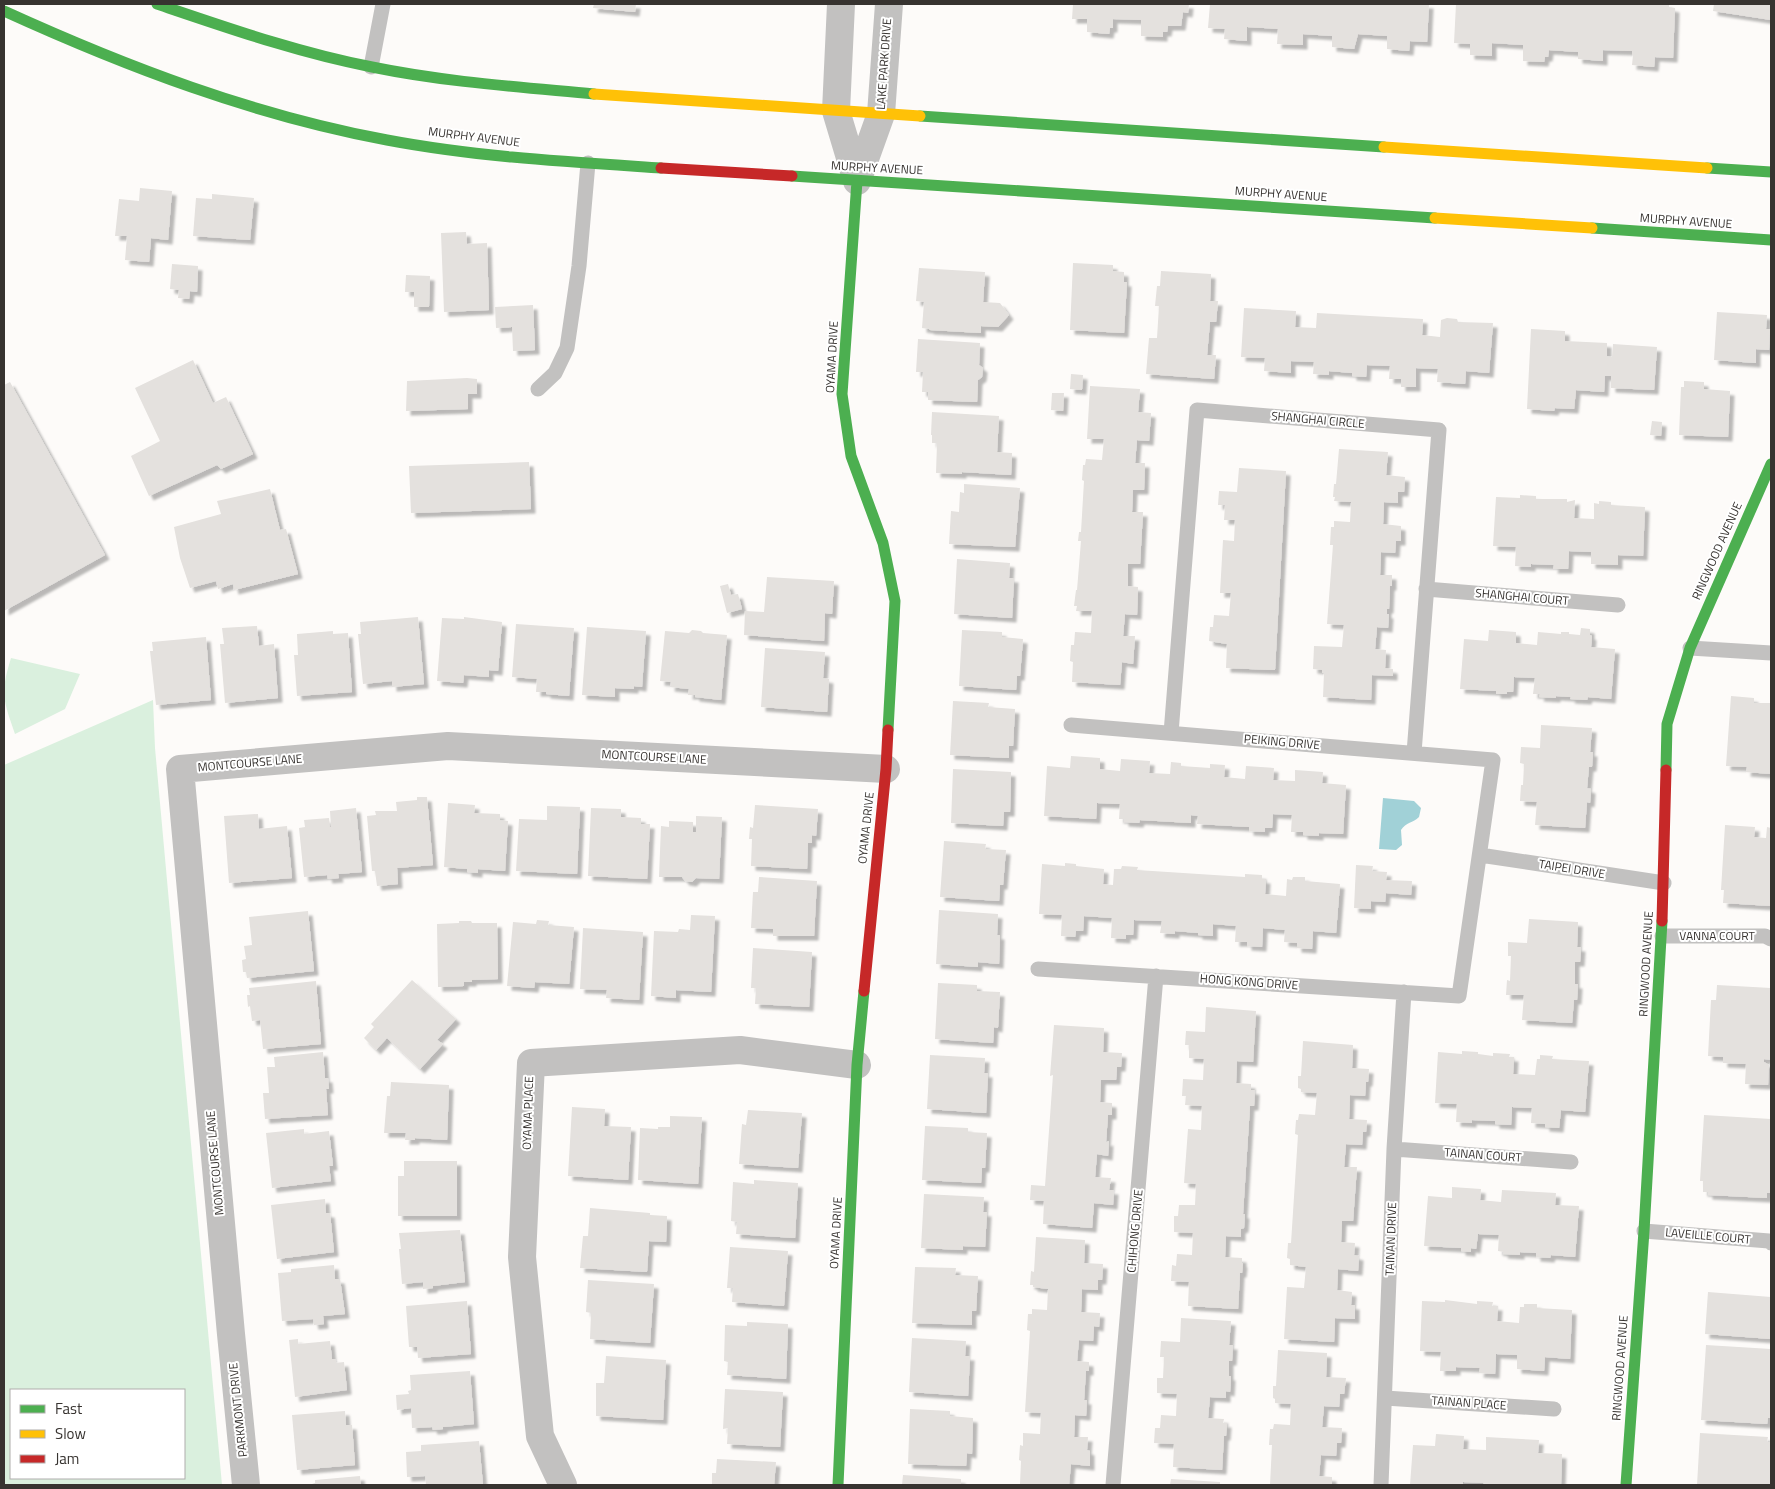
<svg xmlns="http://www.w3.org/2000/svg" width="1775" height="1489" viewBox="0 0 1775 1489" font-family="'Titillium Web',sans-serif">
  <defs>
    <filter id="shadow"><feDropShadow dx="4.5" dy="4.5" stdDeviation="1" flood-color="#0004"/></filter>
  </defs>
  <rect width="100%" height="100%" fill="#fdfbf9"/>
  <path fill="#daf0de" fill-rule="evenodd" d="M11,658L80,674L65,709L15,734C3,699 0,694 11,658Z
    M153,700L155,748L222,1485H4V765ZM11,1390H184V1478H11Z"/>
  <path fill="#a1d1d7" d="M1383,798L1414,801L1421,808L1419,817C1413,823 1406,822 1401,830L1402,845L1396,850L1379,849Z"/>
  <path fill="#e4e1de" filter="url(#shadow)" d="M594,4H636L635,12L593,8Z
    M1073,4H1189L1188,13L1183,12L1181,26H1168L1167,32H1163V37L1141,36V20L1113,19V28H1110L1109,34L1087,32V19H1072Z
    M1210,4H1429L1427,42L1410,41L1409,51L1387,49V36L1358,34L1354,49L1332,47V36L1303,34V45L1277,44L1278,29L1247,27V41L1224,39L1225,29L1208,28Z
    M1456,4H1669V7L1675,8L1673,58L1655,57L1654,67L1632,65L1633,55H1632V51L1603,50V61L1578,59V52L1549,50L1548,57H1545L1544,62L1523,61V45L1492,43V56L1470,55V44L1454,43Z
    M1714,4H1771V20L1713,11Z
    M140,188L172,191L168,240L151,238L149,262L125,260L127,236H115L119,199L139,201Z
    M212,194L254,198L250,240L193,236L196,198L212,199Z
    M466,232L467,244L487,243L489,310L444,312L441,233Z
    M1073,263L1113,265V271L1124,272V282H1127L1124,333L1070,330Z
    M172,264L198,266L197,292L190,291L189,299L178,298L179,290L170,289Z
    M919,268L985,272L983,302L1000,303L1009,315L998,327L981,326V333L930,330L929,329L922,328L924,302L916,301Z
    M1161,271L1211,274L1210,301H1218L1216,322H1210L1207,355H1216L1214,379L1146,374L1149,338H1157L1159,306H1155L1157,286H1160Z
    M406,275L430,276L429,307H414V292H405Z
    M533,305L535,350L513,351L512,327L496,328L495,307Z
    M1244,308L1296,311L1295,327L1316,328L1317,313L1423,319L1422,335L1440,337L1441,320L1447,318L1457,319L1458,322L1493,323L1489,373L1466,371L1465,384L1437,382L1438,369L1416,368V387H1401V379H1389L1390,366L1367,365L1366,377L1352,376V373L1329,371V375L1313,374L1314,362L1291,361V373L1264,371L1265,358L1241,357Z
    M1717,312L1767,315L1766,329H1770L1769,350L1756,349V363L1714,360Z
    M1531,329L1565,331V341L1607,343V356L1612,357L1613,344L1657,347L1654,390L1611,388V376H1605L1604,392L1576,390L1574,409L1555,408L1554,411L1527,409Z
    M918,339L980,343L979,365L983,368L982,377L978,380L977,402L928,400V392H922L923,372H916Z
    M193,360L213,403L226,397L253,454L221,469L217,465L149,496L131,456L160,441L135,388Z
    M1071,374L1083,375L1082,390L1070,389Z
    M467,378L477,379V394H468V409L406,411L407,381Z
    M1684,381L1704,382V389L1730,391L1728,437L1679,435L1681,387H1684Z
    M10,382L105,555L4,611V385Z
    M1090,386L1140,389L1138,412L1151,413L1149,441L1137,440L1135,463H1145L1144,490H1133L1132,512H1143L1140,564H1128V586L1138,587L1137,615L1125,614L1123,636H1135L1133,664L1122,662L1120,685L1072,682L1073,662L1070,661L1071,645H1074L1075,632L1091,633L1092,611H1076L1077,606H1074L1076,590H1077L1081,541H1078L1079,532H1081L1084,481L1082,480L1083,465H1085L1086,459L1102,460L1104,439H1087Z
    M1052,393H1064L1063,411L1051,410Z
    M932,412L999,416L997,452L1012,453L1011,475L962,472V474L936,473L937,443H932V435H931Z
    M1652,421L1662,422L1661,436L1650,435Z
    M1339,449L1388,452L1386,475L1405,477L1404,492H1398V503L1384,502L1383,524L1401,526V541H1396L1395,553L1381,552L1380,575H1392V586H1390L1389,609H1387V614H1389L1388,628L1377,627L1375,649L1386,650L1385,668L1393,669V676L1372,675L1371,700L1323,697L1324,673H1322V670L1313,669L1314,646L1342,647L1344,625L1327,624L1333,545H1330L1331,527H1334V521L1350,522L1351,502L1334,501L1335,497H1333L1334,484H1336Z
    M529,462L531,509L411,513L409,466Z
    M1239,468L1286,471L1275,670L1226,668L1227,644L1209,641L1210,627H1213L1214,615L1229,616L1231,593H1220L1223,540L1234,541L1235,520H1224L1225,505H1218L1219,491L1237,492Z
    M964,484L1020,488L1015,547L949,544L951,511L959,512L960,492L964,493Z
    M270,489L280,530L286,529L298,574L234,590L233,584L218,589L216,581L190,588L180,558L174,527L221,514L217,501Z
    M1520,495L1536,496V499H1567V502L1575,500L1574,518L1594,519V503L1599,504V501L1611,502V505L1645,507L1643,556L1618,555V565L1591,564V552L1569,551L1568,569H1553L1554,565L1531,564V567L1515,566L1516,547L1493,546L1495,513L1496,497L1520,498Z
    M957,559L1010,563L1009,578H1014L1012,618L954,614Z
    M767,577L834,581L832,614L825,613L824,641L744,635L745,611L764,612Z
    M728,584L731,595L738,594L742,609L727,613L720,586Z
    M418,617L424,684L392,687V681L363,684L358,634H361L360,622Z
    M464,617L502,622L498,671L489,670V677L464,675L463,683L437,681L442,618L464,619Z
    M516,624L574,628L569,696L546,694V692H536L537,679L512,677Z
    M257,626L259,646L274,644L278,698L225,703L220,644H224L222,628Z
    M587,627L646,631L642,687L634,686V689L615,688V697L582,695Z
    M1581,628L1590,629V635L1592,636L1591,647L1615,649L1611,699L1588,697L1587,700L1570,699L1571,697L1556,696V698L1539,697L1540,694H1533L1535,678L1514,677L1513,692H1507V694H1496V691L1460,689L1464,639L1488,641L1489,630L1516,632V643L1537,645L1538,632L1561,634V632H1569V634L1580,635Z
    M692,630L701,631L703,633L727,635L721,700L695,697V695H688L689,689L670,687L671,682L660,681L665,631L689,633Z
    M962,630L1002,632V637L1023,639L1020,676H1017L1016,690L959,686Z
    M333,631V634L348,633L352,692L297,696L294,655H298L297,634Z
    M206,637L211,700L156,705L150,651H153L152,642Z
    M765,648L825,652L823,678L829,679L827,712L761,707Z
    M1731,696L1754,698V703H1771V774L1746,772L1747,767L1726,766Z
    M953,701L989,703L988,707L1015,709L1013,746H1009V758L950,755Z
    M1541,725L1592,728L1590,752H1593L1592,767H1589L1587,788L1591,789L1590,803L1587,802L1585,828L1535,825L1537,802L1520,801L1521,785H1523L1524,764L1520,763L1521,747L1540,748Z
    M1071,756L1100,758V769L1120,771L1121,759L1150,761L1149,773L1170,774L1171,762L1181,763V766L1210,768V764L1225,765L1224,777L1245,779L1246,766L1274,768L1273,780L1295,781V770L1323,772L1322,783L1346,785L1343,834L1319,833V836L1303,835V832H1291L1292,815L1273,814L1272,828H1265V832L1249,831V827L1197,824L1198,816L1191,815V823L1140,820L1139,823L1124,822V819H1119L1120,804L1097,803L1096,819L1044,816L1047,766L1070,768Z
    M953,769L1011,772L1010,812H1004L1003,826L951,823Z
    M417,797H427L433,865L397,868L398,884L377,886L375,871H372L367,816L376,815L375,811H397L396,802L417,800Z
    M448,803L475,805L474,813L500,814V820L508,821L505,871L478,869V873L467,872V869L444,867Z
    M755,805L818,809L816,836L812,835V843H808L807,869L751,866L752,839H749L750,827L753,828Z
    M547,806L580,807L577,874L516,871L519,819L547,820Z
    M356,808L362,872L338,874L339,878L328,879L327,875L304,877L299,828L305,827L304,820L329,818L330,827H331L330,811Z
    M591,808L621,809V817L641,818V824H650L647,879L588,876Z
    M258,814L259,829L287,826L292,878L229,883L224,816Z
    M696,816L722,817L719,879L696,878L692,882L685,881L682,877H659L661,826L669,827V821L693,822V832H696Z
    M1725,825L1755,827L1754,837L1766,838L1767,827L1771,828V906L1723,903L1724,890H1721Z
    M944,841L986,844L985,849L1006,850L1003,885H1000L999,901L940,897Z
    M1065,863L1076,864V866L1104,869L1103,884L1113,885L1114,869H1121L1122,866L1138,867L1137,870L1245,877V874L1262,875V879H1266L1265,894L1286,896L1287,879L1292,880L1293,877H1305V881L1340,884L1336,933L1313,931L1312,949L1297,948V943L1284,942L1285,930L1263,928L1262,947L1247,946V942H1235L1236,926L1213,924V936L1198,935V933L1175,931V934L1160,933L1162,921L1134,920L1133,935H1126V939L1111,938L1112,918L1084,916L1083,931H1076L1075,937L1061,936L1062,915L1039,914L1042,864L1065,866Z
    M1356,865L1373,866L1372,871L1387,872L1386,880L1412,881L1411,895L1386,893L1385,902L1371,901V909L1354,908Z
    M759,877L817,881L814,936H773V929L751,928L753,892H758Z
    M939,910L998,914L997,935H1000L999,964L978,962V967L936,964Z
    M308,911L314,971L247,978L246,972H243L242,960L246,959L244,946L252,945L249,917Z
    M691,915L715,916L711,992L676,990V998L651,996L654,931L678,932L679,929L690,930Z
    M1529,919L1578,922L1577,947H1581L1580,962H1575V984H1578L1577,1000H1574L1572,1023L1522,1020L1524,995H1506L1507,980L1510,981L1511,956H1508V942L1527,943Z
    M537,920L549,921L548,925L574,927L569,984L535,982L534,988L507,986L513,922L536,924Z
    M459,921H471L472,923H497L498,979L472,980V982H464V986L438,987L437,924L459,923Z
    M583,928L643,932L639,1000L606,998L607,990L580,989Z
    M753,948L812,952L809,1007L755,1004L756,988H751Z
    M412,980L456,1019L437,1040L443,1044L420,1069L387,1038L376,1050L364,1038L374,1027L371,1024Z
    M316,981L321,1044L263,1049L260,1020L252,1021L250,1006L248,1007L247,995H250L249,988Z
    M938,983L977,985V991L1000,992L998,1028L994,1027L993,1043L935,1039Z
    M1717,985L1771,988V1060L1764,1059V1062L1769,1065L1768,1085L1745,1084L1746,1064L1723,1063V1057L1708,1056L1711,1000H1716Z
    M1206,1007L1256,1011L1253,1062L1237,1061L1236,1083L1251,1084V1090H1255L1254,1106H1250L1243,1214H1245L1244,1228L1241,1229V1237L1226,1236L1225,1257L1242,1258V1263H1243L1242,1273H1240L1238,1309L1188,1306L1189,1282L1171,1281L1172,1265L1176,1266L1177,1254L1192,1255L1193,1233L1174,1232V1216H1178L1179,1205H1195L1196,1184L1184,1183L1188,1129L1201,1130L1202,1106L1185,1105L1186,1096H1182L1183,1079L1203,1080L1204,1059L1189,1058V1045H1185L1186,1031L1205,1032Z
    M1054,1025L1104,1028L1103,1052L1122,1053L1121,1067H1117L1116,1080H1101L1100,1102L1112,1103V1115H1108L1106,1142L1109,1141L1108,1156L1097,1154L1095,1177L1111,1178L1109,1190H1114L1113,1205L1094,1203L1092,1228L1043,1224L1044,1201L1030,1200L1031,1185L1045,1186L1053,1075L1050,1076Z
    M1303,1041L1353,1045L1352,1068L1369,1069L1368,1082H1366L1365,1096L1350,1095L1349,1119L1367,1120L1366,1132H1363L1362,1145L1346,1144L1344,1167H1357L1353,1221H1342L1341,1242L1355,1243L1354,1255L1359,1256L1358,1271L1338,1269L1337,1290L1352,1292L1351,1305H1355V1319L1335,1318L1334,1342L1284,1339L1287,1287L1304,1288L1306,1267L1290,1265V1259L1287,1258L1288,1243H1291L1298,1135L1295,1134L1296,1120H1298L1299,1114L1315,1115L1317,1093L1301,1092V1089L1298,1088V1076H1301Z
    M1462,1051L1478,1052V1054L1493,1056V1053L1510,1054L1509,1057H1514L1513,1074L1535,1075L1537,1059H1540V1055L1553,1056L1552,1059L1589,1061L1585,1112L1561,1110L1559,1128L1545,1127V1124L1531,1123L1532,1108L1512,1107L1511,1125L1495,1124V1121L1472,1120V1123L1456,1122L1457,1104L1435,1103L1438,1052L1462,1054Z
    M323,1052L325,1078H328L329,1089H326L328,1115L265,1119L263,1093H269L267,1067H275L274,1057Z
    M930,1055L985,1058L984,1073H988L986,1113L927,1109Z
    M391,1082L449,1085L447,1140L415,1138V1140H405L406,1133H384L387,1096H390Z
    M572,1107L605,1109L604,1126L631,1127L628,1180L568,1176Z
    M748,1110L802,1113L798,1168L739,1164L742,1124L746,1125Z
    M1704,1115L1771,1119V1184L1770,1193H1767V1198L1708,1195V1192H1703V1181H1700Z
    M670,1116L702,1117L698,1184L638,1180L640,1128L658,1129V1127H670Z
    M925,1126L968,1128V1132L987,1133L985,1168H982L981,1183L922,1180Z
    M304,1129V1134L329,1131L333,1166H329L331,1181L272,1188L266,1133Z
    M404,1161H457V1216H398V1176H404Z
    M754,1180L798,1183L795,1238L736,1234L737,1222L731,1221L733,1182L754,1184Z
    M1452,1187L1481,1189L1480,1200L1501,1202L1502,1190L1556,1193L1555,1205L1579,1206L1575,1257L1551,1255L1550,1258L1536,1257V1253L1520,1252V1255L1503,1254L1504,1252L1498,1251L1499,1235L1478,1234L1476,1249L1471,1248V1252L1461,1251V1248L1424,1246L1428,1196L1452,1198Z
    M924,1194L984,1197L983,1212H987L985,1247L963,1246V1250L921,1248Z
    M325,1199L326,1213H330L334,1252L277,1259L271,1205Z
    M590,1208L650,1213V1215L667,1216L666,1242L649,1241L647,1272L580,1268L583,1236H588Z
    M460,1230L465,1282L433,1286V1288L423,1289V1282L402,1284L399,1249H401L399,1233Z
    M1036,1237L1085,1240L1084,1263L1103,1264L1102,1280H1098V1290L1082,1289L1081,1312L1100,1313L1099,1327L1094,1326L1093,1341L1079,1340L1077,1361L1089,1362V1371H1086L1084,1400H1087L1086,1416L1075,1415L1074,1437H1088L1087,1450L1090,1451V1466L1071,1464L1069,1485L1020,1484L1021,1461L1019,1460L1020,1445L1023,1446V1433L1040,1434L1041,1413L1025,1412L1030,1331L1027,1330L1028,1314H1032V1309L1047,1310L1048,1289L1033,1287V1285H1030L1031,1271L1034,1272Z
    M730,1247L788,1251L784,1306L732,1302L733,1288H727Z
    M334,1265L335,1279H340L345,1314L323,1316L324,1324L314,1325L313,1319L282,1321L278,1273L291,1272V1269Z
    M915,1267L956,1268L955,1275L978,1276L976,1311H972V1325L912,1323Z
    M588,1280L654,1284L650,1343L590,1339L591,1313L586,1312Z
    M1708,1292L1771,1297V1339L1705,1334Z
    M1445,1300L1477,1304V1301L1493,1302L1492,1306H1498L1497,1321L1519,1323L1520,1307H1524V1304H1537V1308L1572,1310L1570,1359L1545,1357L1544,1371L1517,1369V1355L1496,1354L1495,1374L1479,1373L1480,1368L1456,1367V1371H1440L1441,1352L1420,1351L1422,1301L1445,1302Z
    M467,1301L471,1354L418,1358L417,1347H409L406,1306Z
    M1181,1318L1231,1321L1229,1345H1233L1232,1361H1229V1376H1231L1230,1392L1226,1391V1398L1210,1397L1208,1418L1224,1419L1223,1423H1227L1226,1436H1224L1222,1470L1173,1467L1174,1444L1154,1443L1155,1428H1160L1161,1415L1176,1416L1177,1394L1157,1393V1378H1163L1164,1357H1160L1161,1341L1180,1342Z
    M747,1322L788,1324L786,1379L727,1375L728,1362L724,1361L725,1325L747,1326Z
    M912,1338L966,1341L965,1356H970L968,1396L909,1392Z
    M298,1339V1344L330,1341L332,1359H336V1363L344,1362L347,1390L295,1397L289,1340Z
    M1706,1345L1771,1349V1418H1768L1767,1424L1701,1420Z
    M1278,1350L1327,1353L1326,1377L1346,1378L1344,1394H1340L1339,1407L1324,1406L1322,1427L1342,1428L1341,1443H1337L1336,1456L1321,1455L1319,1476L1332,1477V1485H1270L1272,1445H1269L1270,1429H1273L1274,1424L1290,1425L1291,1404L1275,1403V1399L1273,1398V1386H1276Z
    M606,1356L666,1360L663,1420L596,1416V1383H604Z
    M470,1371L474,1424L443,1427V1429L433,1430L432,1427L412,1428L411,1408L397,1410L396,1395L409,1394L408,1391L411,1390L410,1375Z
    M725,1389L783,1392L780,1447L727,1444L728,1428L723,1429Z
    M910,1409L950,1411V1416L973,1418L972,1454L967,1453L966,1466L908,1464Z
    M345,1411L346,1425H352L355,1465L297,1470L292,1415Z
    M1700,1433L1768,1437L1767,1442H1771V1485H1697Z
    M1436,1434L1464,1436L1463,1449L1486,1450V1437L1539,1440L1538,1453L1562,1454L1561,1485H1483L1484,1483L1463,1482V1485H1410L1413,1445L1435,1446Z
    M479,1441L483,1485H426L425,1476L407,1477L406,1452L421,1451V1445Z
    M717,1459L776,1462L774,1485H712V1473H716Z
    M903,1475L961,1479V1485H902Z
    M360,1476L361,1485H309L315,1483V1480Z
    M1171,1479L1220,1482V1485H1170Z"/>
  <g fill="none" stroke-linecap="round" stroke-linejoin="round">
    <path stroke="#c2c1c0" stroke-width="15" d="M371,67L383,4
      M538,389L555,373L567,348L579,266L588,163
      M1426,589L1618,605
      M1690,648L1771,653
      M1171,733L1197,410L1439,430L1414,753
      M1480,855L1664,883
      M1662,936H1765L1771,939
      M1038,969L1459,996L1493,760L1071,725
      M1394,1149L1571,1162
      M1644,1231L1769,1241L1771,1243
      M1385,1398L1554,1409
      M1113,1485L1156,976
      M1381,1485L1394,1149L1404,992"/>
    <path stroke="#c2c1c0" stroke-width="28" d="M841,4L836,111L857,181
      M857,181L881,114L889,4
      M246,1485L231,1334L180,769L448,746L886,769
      M563,1485L540,1436L522,1257L531,1063L740,1050L857,1065"/>
    <path stroke="#4caf50" stroke-width="11" d="M157,4C228,28 299,53 372,67C445,82 520,87 594,94
      M4,11C127,67 253,115 387,140C477,157 570,162 661,168
      M920,116L1384,147
      M1707,168L1771,172
      M792,176L1435,218
      M857,181L842,394L851,456L883,543L895,601L888,730
      M1592,228L1771,240
      M1666,770L1667,724L1690,648L1771,464
      M838,1485L857,1065L864,991
      M1626,1485L1644,1231L1662,921"/>
    <path stroke="#ffc107" stroke-width="11" d="M594,94L920,116
      M1384,147L1707,168
      M1435,218L1592,228"/>
    <path stroke="#c62828" stroke-width="11" d="M661,168L792,176
      M1662,921L1666,770
      M864,991L886,769L888,730"/>
  </g>
  <g text-anchor="middle" stroke-width="4" stroke-linejoin="round" paint-order="stroke">
    <g font-size="12" fill="#373330" stroke="#fff">
      <text transform="translate(884 64) rotate(-86)" y="4">LAKE PARK DRIVE</text>
      <text transform="translate(474 137) rotate(7)" y="4">MURPHY AVENUE</text>
      <text transform="translate(877 168) rotate(3)" y="4">MURPHY AVENUE</text>
      <text transform="translate(1281 194) rotate(4)" y="4">MURPHY AVENUE</text>
      <text transform="translate(1686 221) rotate(4)" y="4">MURPHY AVENUE</text>
      <text transform="translate(832 357) rotate(-87)" y="4">OYAMA DRIVE</text>
      <text transform="translate(1318 420) rotate(5)" y="4">SHANGHAI CIRCLE</text>
      <text transform="translate(1717 551) rotate(-66)" y="4">RINGWOOD AVENUE</text>
      <text transform="translate(1522 597) rotate(5)" y="4">SHANGHAI COURT</text>
      <text transform="translate(1282 742) rotate(5)" y="4">PEIKING DRIVE</text>
      <text transform="translate(654 757) rotate(3)" y="4">MONTCOURSE LANE</text>
      <text transform="translate(250 763) rotate(-5)" y="4">MONTCOURSE LANE</text>
      <text transform="translate(866 828) rotate(-84)" y="4">OYAMA DRIVE</text>
      <text transform="translate(1572 869) rotate(9)" y="4">TAIPEI DRIVE</text>
      <text x="1717" y="940">VANNA COURT</text>
      <text transform="translate(1646 964) rotate(-87)" y="4">RINGWOOD AVENUE</text>
      <text transform="translate(1249 982) rotate(4)" y="4">HONG KONG DRIVE</text>
      <text transform="translate(528 1113) rotate(-88)" y="4">OYAMA PLACE</text>
      <text transform="translate(1483 1155) rotate(4)" y="4">TAINAN COURT</text>
      <text transform="translate(215 1163) rotate(-95)" y="4">MONTCOURSE LANE</text>
      <text transform="translate(1135 1231) rotate(-85)" y="4">CHIHONG DRIVE</text>
      <text transform="translate(836 1233) rotate(-87)" y="4">OYAMA DRIVE</text>
      <text transform="translate(1708 1236) rotate(5)" y="4">LAVEILLE COURT</text>
      <text transform="translate(1391 1239) rotate(-88)" y="4">TAINAN DRIVE</text>
      <text transform="translate(1620 1368) rotate(-86)" y="4">RINGWOOD AVENUE</text>
      <text transform="translate(1469 1403) rotate(4)" y="4">TAINAN PLACE</text>
      <text transform="translate(238 1410) rotate(-96)" y="4">PARKMONT DRIVE</text>
    </g>
  </g>
  <rect width="1775" height="1489" fill="none" stroke="#373330" stroke-width="10"/>
  <rect x="10" y="1389" width="175" height="90" fill="#ffffff" stroke="#afadac"/>
  <rect x="20" y="1405" width="25" height="8" fill="#4caf50" stroke="#afadac"/>
  <text x="55" y="1414" font-size="15" fill="#373330">Fast</text>
  <rect x="20" y="1430" width="25" height="8" fill="#ffc107" stroke="#afadac"/>
  <text x="55" y="1439" font-size="15" fill="#373330">Slow</text>
  <rect x="20" y="1455" width="25" height="8" fill="#c62828" stroke="#afadac"/>
  <text x="55" y="1464" font-size="15" fill="#373330">Jam</text>
</svg>
